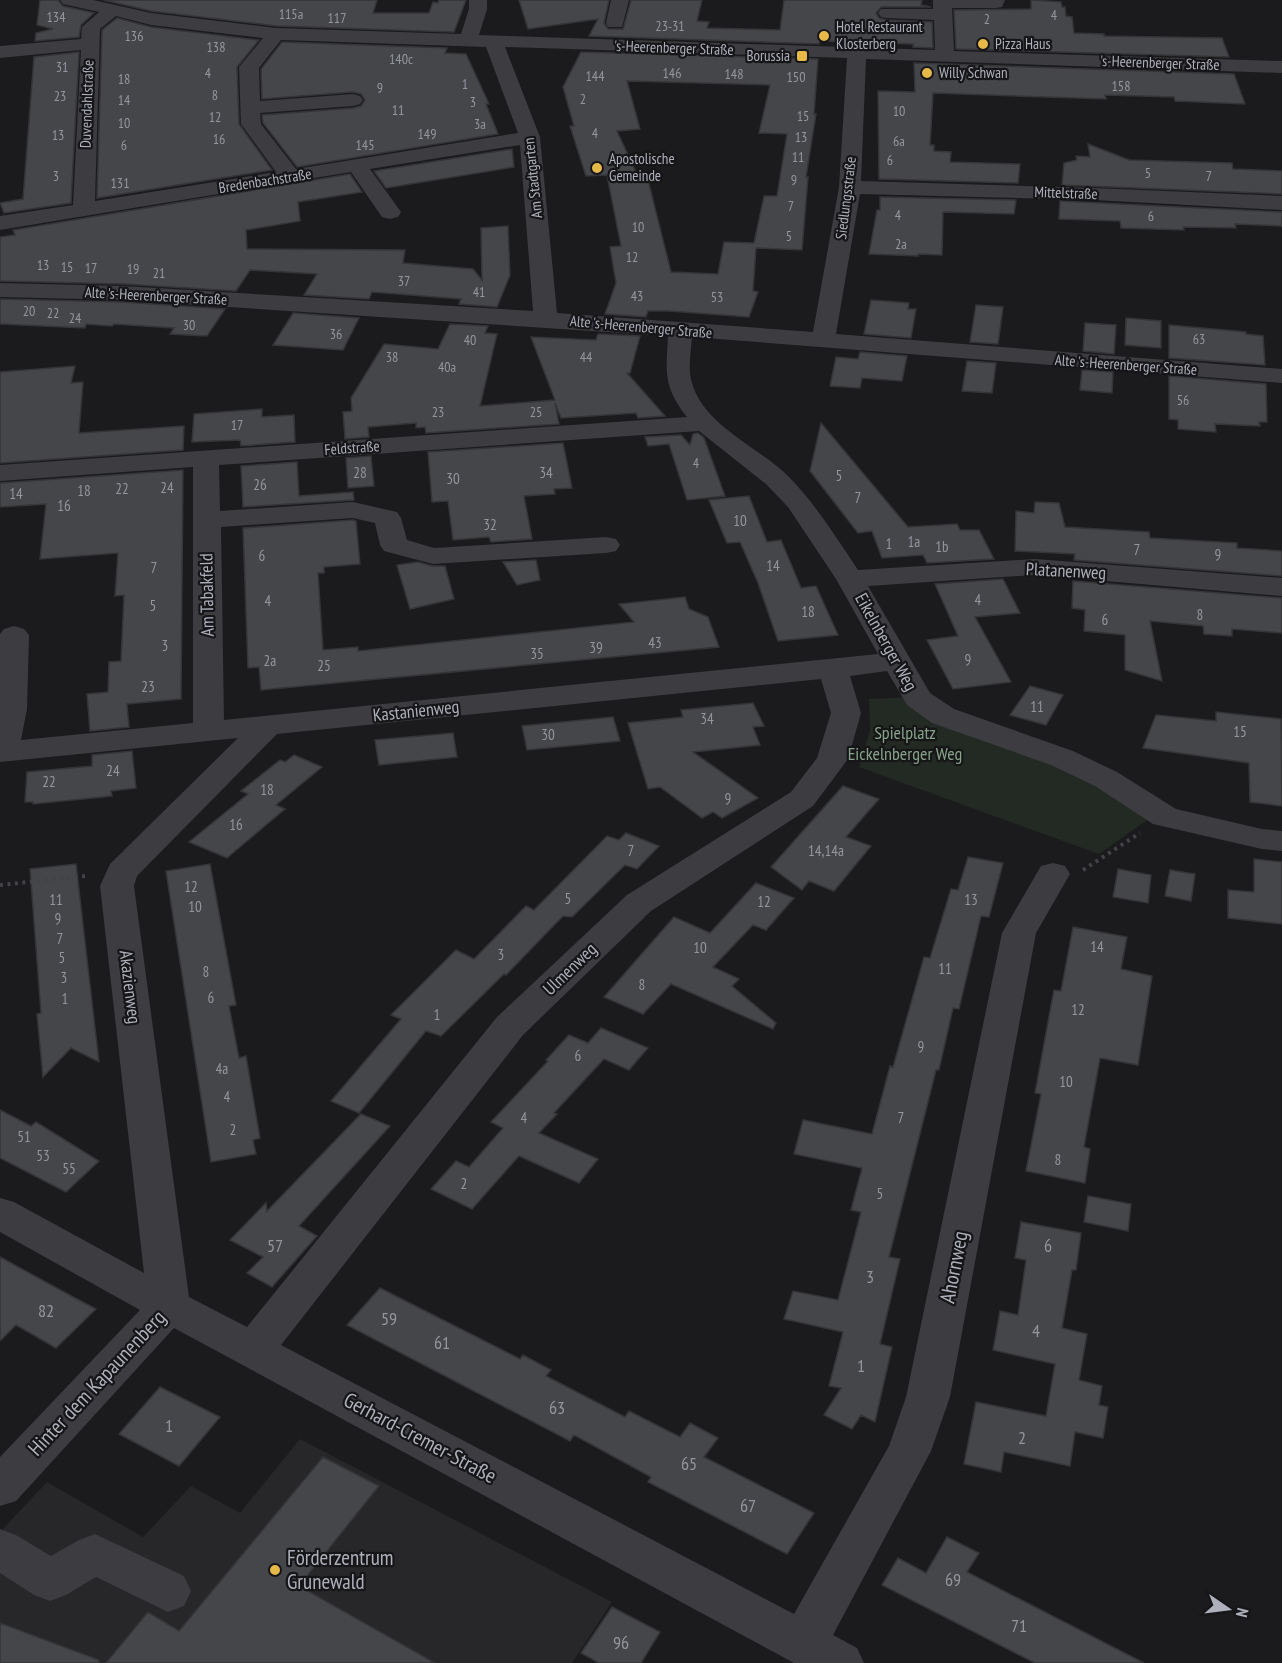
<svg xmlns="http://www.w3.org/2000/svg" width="1282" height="1663" viewBox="0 0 1282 1663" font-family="'PT Sans Narrow',sans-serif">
  <rect width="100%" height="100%" fill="#1b1a1d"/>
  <path fill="#272629" d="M300,1439L612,1602L572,1663H0V1532L47,1482L143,1537L191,1486L240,1513Z"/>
  <path fill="#232a24" d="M912,697L1083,775L1150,818L1099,854L859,767L870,731L869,699Z"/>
  <path fill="#454649" stroke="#353538" stroke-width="1.5" fill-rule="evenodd" d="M40,0H58L63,6L94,13L81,25L79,37L35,41L36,33L53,29L37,25Z
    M103,0H377L373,13H429L433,2L438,3L439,0H466L454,32L276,26L151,11Z
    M519,0H609L604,23L608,29H623L631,0H702L697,21L709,22L707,28L780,30L784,0H922L921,5L931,7H881L876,13L879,18L887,20L932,22L933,48L913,47V44L820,41L819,44L589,36L598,19L528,29Z
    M1031,0L1061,2L1062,7H1065L1066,16L1072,17L1074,33L1104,34V36L1222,38L1229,57L956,49L954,10L1031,9Z
    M117,18L151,27L259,40L237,67L239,124L272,170L97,198L102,30Z
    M282,42L447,48L445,53L466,54L489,104H486L498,134L297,167L263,123L262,115L353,108L361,106L365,100L361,94L353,92L262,99L261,69Z
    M79,52L71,203L4,213L0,203L23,199L34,57Z
    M581,52L818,59L814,114H816L806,177H808L802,250L756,248L753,291L758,292L749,317L669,311H648L646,317L605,314L616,283L610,247L621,246L607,175L586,176L570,126H574L563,87ZM627,81L770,85L759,133L787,134L777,196H764L754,243L724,242L718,274L671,272L648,180L640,181L617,131L640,129Z
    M914,63L1234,74L1245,104L1175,101L1174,97L1105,95L1106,99L933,93L930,145H934V151L951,152L950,162L1020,164L1018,183L879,179L878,91L915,92Z
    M1088,144L1129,160L1232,163L1233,169L1282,171V194L1062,185L1064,163L1077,160L1076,156L1090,157Z
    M512,149L514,167L386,188L374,171Z
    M350,174L362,192L298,202L300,221L246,230L247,249L405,250L403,263L473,269L482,280L481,228L508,226L510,275L497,307L459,304L461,299L372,292L369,299L304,295L317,274L250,270L236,291L123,284L0,281V237L15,235L13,230Z
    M880,197L1016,200L1014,214L943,212L942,255L918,254V256L869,254L877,210H880Z
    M1060,201L1282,212V226L1235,224L1236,228L1183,227L1184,230L1121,228L1120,221L1059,219Z
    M0,299L123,302L225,309L207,336L170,334L174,328L114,324L112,326L86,324L85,328L0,324Z
    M871,300L909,303L908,309H916L911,338L864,334Z
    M976,305L1003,307L998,344L970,342Z
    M293,313L359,318L343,350L273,345Z
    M1126,318L1161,321V348L1125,345Z
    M1085,323L1116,325L1114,354L1083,351Z
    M450,324L488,326L485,333L497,334L480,406L555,400L531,337L596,340L598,334L640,336L630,373H627L665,416L638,418L636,413L561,418L555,403L559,424L426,433L425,427L416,428V423L368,427L369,437L345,439L343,412L352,411L351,398L384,344L438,349Z
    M1169,325L1246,332V334L1263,336L1265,365L1169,358Z
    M860,352L907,356L902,381L862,378L860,388L830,386L836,357L858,359Z
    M967,361L996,363L992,393L962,391Z
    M75,366L71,383L83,382L79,433L184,426L183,450L0,463V372Z
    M1082,370L1113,372L1112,393L1080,390Z
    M1169,376L1266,384L1267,422H1259L1260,426L1215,424L1216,432L1178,429V420L1169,419Z
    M262,409V417L294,415L295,442L241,446L240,440L192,442L194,414Z
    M821,423L908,527L957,524L960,530H979L994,559L927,563L923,555L882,558L872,531L858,533L810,471Z
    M698,433L704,438L725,496L687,500L669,444L648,446L645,437L681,435L690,445L693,434Z
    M563,443L572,488L554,489L555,494L524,496L532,539L491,542L489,537L453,540L448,501L432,502L428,452Z
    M371,456L374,486L348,488L346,458Z
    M297,462L299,496L353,492L354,500L243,507L241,466Z
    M183,470L181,699L127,704L129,727L90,731L87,694L108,692L109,662L121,661L124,595L115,596L118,553L40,559L46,504L0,507V483Z
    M749,496L767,542L781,540L801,588L816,586L838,635L778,641L758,583L740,542L727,543L709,500Z
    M1035,502L1059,503L1065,527L1149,532L1150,538L1237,543V548L1282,551V576L1074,560L1075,554L1015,551L1016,511L1034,513Z
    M353,520L356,521L360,564L324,567V573H318L323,650L358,647V651L634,622L619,604L685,597L689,609L708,617L719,647L261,690L259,667L248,668L243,528Z
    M536,560L540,580L517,585L503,562Z
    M418,562L432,566H445L454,599L410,609L397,565Z
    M1003,579L1020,613L975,617L1011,682L953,689L927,640L958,636L935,584Z
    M1073,581L1282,598V633L1232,629V636L1204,634L1203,626L1150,621L1162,681L1125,670V635L1084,631L1085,610L1072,608Z
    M1030,686L1063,695L1046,725L1010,715Z
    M753,703L764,726L753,727L760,745L693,752L758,798L722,818L713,812L702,818L660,787L648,789L628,723L683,717L681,710Z
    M1216,712L1281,719L1282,806L1250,802L1249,763L1143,748L1156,715L1216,721Z
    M613,717L620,741L527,750L522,726Z
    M453,733L457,757L379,765L375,740Z
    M132,751L136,788L111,791L112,796L33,804V802H25L27,772L92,766V755Z
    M294,755L322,767L276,805L285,809L247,841L227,858L189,842L248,794L241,791L280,760L285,762Z
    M843,786L879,799L846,837L871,846L834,891L809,881L802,890L771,867Z
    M626,833L659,846L637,869L625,865L572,917L563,916L506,975L504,974L441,1036L426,1031L359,1113L331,1101L401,1019L391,1015L456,950L474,959L526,906L534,910L607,836L619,840Z
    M968,857L1003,863L989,917L981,916L959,1009L953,1008L939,1070H936L889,1257L900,1259L880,1344L892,1347L875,1422L861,1415L852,1429L824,1415L841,1388L829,1386L843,1332L784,1319L793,1291L838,1300L861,1212L851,1210L862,1168L794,1154L803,1120L872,1134L890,1066L893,1067L924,957L930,958L951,889L958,890Z
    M1254,859L1282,862V924L1228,918V890L1254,892Z
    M76,864L99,1062L71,1048L43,1077L37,1014L41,1013L30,869Z
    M210,864L236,1005L229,1006L239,1058L246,1056L260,1138L253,1140L256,1154L211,1162L166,871Z
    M1118,869L1151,875L1148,903L1113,897Z
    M1170,870L1195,874L1191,901L1165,896Z
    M756,883L794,898L766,930L753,925L713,967L739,979L732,986L776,1023L773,1029L671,984L643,1014L604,997L674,917L710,933Z
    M1073,927L1127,937L1121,969L1152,976L1138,1065L1100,1058L1084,1147L1090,1149L1085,1183L1026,1171L1041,1094L1035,1093L1050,1011L1054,990L1061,991Z
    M601,1028L648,1048L629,1070L604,1059L554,1113L557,1114L539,1133L598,1159L579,1183L519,1156L472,1209L431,1189L456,1161L469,1167L503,1128L491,1122L548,1061L546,1060L569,1035L588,1043Z
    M0,1110L31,1126L36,1122L99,1161L66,1192L0,1158Z
    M361,1114L390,1126L299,1226L317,1236L272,1287L247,1273L263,1257L230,1240L266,1203L267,1211Z
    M1088,1196L1131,1204L1128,1231L1084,1222Z
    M1021,1222L1081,1233L1076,1270H1072L1062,1328L1087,1334L1079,1380L1102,1386L1099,1405L1108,1407L1103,1438L1075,1432L1070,1466L1004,1452L1001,1472L964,1464L976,1402L1046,1416L1055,1364L993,1350L1000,1311L1018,1315L1026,1260L1015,1258Z
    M0,1257L75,1298L96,1309L56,1348L16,1325L0,1341Z
    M380,1288L520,1359L523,1355L551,1370L546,1376L625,1417L629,1411L680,1437L690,1423L718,1438L704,1457L814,1513L787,1554L648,1482L651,1477L574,1435L570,1441L347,1325Z
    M160,1387L220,1417L179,1466L119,1434Z
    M323,1457L379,1486L299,1586L435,1663H106L148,1612L179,1631Z
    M947,1537L979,1553L967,1572L1144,1663H1035L882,1585L898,1558L926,1573Z
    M612,1607L660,1632L641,1663H599L581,1653Z
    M0,1623L99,1660V1663H0Z"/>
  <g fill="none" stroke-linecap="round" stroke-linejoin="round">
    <path stroke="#424348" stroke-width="4" stroke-dasharray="3 4.5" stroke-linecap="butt" d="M1083,870L1140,833
      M0,885L86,876"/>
    <path fill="#3c3c41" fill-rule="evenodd" d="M60,0H93L151,13L276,28L461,34L469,9V0H487V9L479,35L935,50L934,20L887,18L881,17L878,13L881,9H933V0H1005L1002,7L996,8H952L954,51L1282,61V73L866,59L861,181L1094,188L1282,196V210L1094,200L860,194L836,334L1282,369V383L692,337C691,349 689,363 690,374C697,423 755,444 787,475C815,503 836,537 858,570L1035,559L1282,578V596L1035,575L868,586L930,693L954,709L1073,751L1117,772L1176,809L1262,829L1282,831V851L1262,849L1153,824L1095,786L1051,765L932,723L907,705L887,671L850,676L861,713L848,759L813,806L651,911L523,1035L281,1345L794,1614L889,1446L906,1397L1002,933L1041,866L1053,863L1065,866L1070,874L1036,933L950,1397L931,1451L833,1635L857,1648L864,1663H794L174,1328L16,1501L0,1506V1457L140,1310L0,1232V1198L14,1202L144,1273L100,886L110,864L238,738L0,762V634L4,629L14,626L24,629L29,635L27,709L21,740L193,723V467L0,481V465L687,417C663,386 666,373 668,336L123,300L0,297V283L123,286L533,311L520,145L370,169L401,212L398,217L390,219L382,217L351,172L0,230V216L73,205L81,50L0,58V46L81,39L82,27L99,12L63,4ZM116,16L151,25L263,38L239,67L241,124L276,172L95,201L100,29ZM281,40L486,47L518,133L296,169L261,124L260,113L353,106L360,104L363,100L360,96L353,94L260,101L259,68ZM505,47L847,58L839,187L813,332L557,313L540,137ZM699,431L766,484L788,507L836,579L878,654L224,720L221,527L353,518L375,523L380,545L384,551L433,564L606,553L616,551L620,545L616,539L606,537L434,548L407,540L401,518L397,512L353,502L220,511L219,465ZM821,679L831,713L817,758L791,792L627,895L497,1017L247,1327L189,1297L134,886L137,876L277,734Z
      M611,0H629L622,27H608L606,23Z
      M0,1529L16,1535L51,1556L79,1540L95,1534L184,1576L191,1591L184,1606L168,1612L96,1577L66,1595L50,1601L34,1595L0,1573Z"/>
  </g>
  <g fill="#e6b949" stroke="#161518" stroke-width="2">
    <circle cx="824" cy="36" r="6"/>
    <circle cx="983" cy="44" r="6"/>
    <rect x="796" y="50" width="12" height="12" rx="3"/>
    <circle cx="927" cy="73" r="6"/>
    <circle cx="597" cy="168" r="6"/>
    <circle cx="275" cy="1570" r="6"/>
  </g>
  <g text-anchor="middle" stroke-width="4.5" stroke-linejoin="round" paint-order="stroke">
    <g font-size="14" fill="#94969e">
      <text x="291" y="19">115a</text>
      <text x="1054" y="20">4</text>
      <text x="56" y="22">134</text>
      <text x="337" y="23">117</text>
      <text x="987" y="24">2</text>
      <text x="670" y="31">23-31</text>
      <text x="134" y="41">136</text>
      <text x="216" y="52">138</text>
      <text x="401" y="64">140c</text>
      <text x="62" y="72">31</text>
      <text x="208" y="78">4</text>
      <text x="672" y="78">146</text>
      <text x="734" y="79">148</text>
      <text x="595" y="81">144</text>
      <text x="796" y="82">150</text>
      <text x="124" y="84">18</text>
      <text x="465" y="89">1</text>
      <text x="1121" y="91">158</text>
      <text x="380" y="93">9</text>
      <text x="215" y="100">8</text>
      <text x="60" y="101">23</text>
      <text x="583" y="104">2</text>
      <text x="124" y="105">14</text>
      <text x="473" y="107">3</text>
      <text x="398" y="115">11</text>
      <text x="899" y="116">10</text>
      <text x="803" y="121">15</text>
      <text x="215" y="122">12</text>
      <text x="124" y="128">10</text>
      <text x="480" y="129">3a</text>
      <text x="595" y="138">4</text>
      <text x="427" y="139">149</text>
      <text x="58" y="140">13</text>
      <text x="801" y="142">13</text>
      <text x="219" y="144">16</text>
      <text x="899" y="146">6a</text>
      <text x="124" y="150">6</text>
      <text x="365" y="150">145</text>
      <text x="798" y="162">11</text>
      <text x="890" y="165">6</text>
      <text x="1148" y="178">5</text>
      <text x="56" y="181">3</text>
      <text x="1209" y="181">7</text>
      <text x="794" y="185">9</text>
      <text x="120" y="188">131</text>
      <text x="791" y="211">7</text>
      <text x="898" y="220">4</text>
      <text x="1151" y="221">6</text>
      <text x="638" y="232">10</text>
      <text x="789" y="241">5</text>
      <text x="901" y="249">2a</text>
      <text x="632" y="262">12</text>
      <text x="43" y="270">13</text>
      <text x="67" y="272">15</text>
      <text x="91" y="273">17</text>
      <text x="133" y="274">19</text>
      <text x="159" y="278">21</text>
      <text x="404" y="286">37</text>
      <text x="479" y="297">41</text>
      <text x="637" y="301">43</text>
      <text x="717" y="302">53</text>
      <text x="29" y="316">20</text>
      <text x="53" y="318">22</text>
      <text x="75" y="323">24</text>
      <text x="189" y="330">30</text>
      <text x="336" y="339">36</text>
      <text x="1199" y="344">63</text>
      <text x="470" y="345">40</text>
      <text x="392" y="362">38</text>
      <text x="586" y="362">44</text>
      <text x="447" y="372">40a</text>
      <text x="1183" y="405">56</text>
      <text x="438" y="417">23</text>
      <text x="536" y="417">25</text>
      <text x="237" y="430">17</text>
      <text x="696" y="468">4</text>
    </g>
    <g font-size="15" fill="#aeb1bb" stroke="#161518" text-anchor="start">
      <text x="836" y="32">Hotel Restaurant<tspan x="836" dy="17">Klosterberg</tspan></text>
      <text x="995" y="49">Pizza Haus</text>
      <text x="790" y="61" text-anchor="end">Borussia</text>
      <text x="939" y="78">Willy Schwan</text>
      <text x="609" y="164">Apostolische<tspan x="609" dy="17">Gemeinde</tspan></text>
    </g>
    <g font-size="15" fill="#aeb1bb" stroke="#161518">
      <text transform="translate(674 48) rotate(2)" y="5">'s-Heerenberger Straße</text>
      <text transform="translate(1160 63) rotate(2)" y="5">'s-Heerenberger Straße</text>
      <text transform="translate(87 104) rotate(-88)" y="5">Duvendahlstraße</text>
      <text transform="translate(533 178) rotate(-96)" y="5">Am Stadtgarten</text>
      <text transform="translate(265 181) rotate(-9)" y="5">Bredenbachstraße</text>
      <text transform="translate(1066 193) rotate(2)" y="5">Mittelstraße</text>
      <text transform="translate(846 198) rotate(-83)" y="5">Siedlungsstraße</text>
      <text transform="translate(156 296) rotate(3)" y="5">Alte 's-Heerenberger Straße</text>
      <text transform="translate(641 327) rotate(5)" y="5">Alte 's-Heerenberger Straße</text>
      <text transform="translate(1126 365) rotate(4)" y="5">Alte 's-Heerenberger Straße</text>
      <text transform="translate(352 448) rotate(-4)" y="5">Feldstraße</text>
    </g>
    <g font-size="15" fill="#94969e">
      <text x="360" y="478">28</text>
      <text x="546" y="478">34</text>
      <text x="839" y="481">5</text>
      <text x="453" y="484">30</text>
      <text x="260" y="490">26</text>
      <text x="167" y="493">24</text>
      <text x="122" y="494">22</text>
      <text x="84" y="496">18</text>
      <text x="16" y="499">14</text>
      <text x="858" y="503">7</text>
      <text x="64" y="511">16</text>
      <text x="740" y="526">10</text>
      <text x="490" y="530">32</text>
      <text x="914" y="547">1a</text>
      <text x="889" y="549">1</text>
      <text x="942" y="552">1b</text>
      <text x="1137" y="555">7</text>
      <text x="1218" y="560">9</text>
      <text x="262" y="561">6</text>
      <text x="773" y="571">14</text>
      <text x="154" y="573">7</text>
      <text x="978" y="605">4</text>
      <text x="268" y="606">4</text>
      <text x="153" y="611">5</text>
      <text x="808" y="617">18</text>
      <text x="1200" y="620">8</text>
      <text x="1105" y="625">6</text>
      <text x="655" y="648">43</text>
      <text x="165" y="651">3</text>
      <text x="596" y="653">39</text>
      <text x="537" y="659">35</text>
      <text x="968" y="665">9</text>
      <text x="270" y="666">2a</text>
      <text x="324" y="671">25</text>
      <text x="148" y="692">23</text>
      <text x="1037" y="712">11</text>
      <text x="707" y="724">34</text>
      <text x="1240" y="737">15</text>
      <text x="548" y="740">30</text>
      <text x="113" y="776">24</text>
      <text x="49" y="787">22</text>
      <text x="267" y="795">18</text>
      <text x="728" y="804">9</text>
      <text x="236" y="830">16</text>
      <text x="631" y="856">7</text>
      <text x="826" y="856">14,14a</text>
      <text x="191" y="892">12</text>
      <text x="568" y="904">5</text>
      <text x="56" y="905">11</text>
      <text x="971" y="905">13</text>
      <text x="764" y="907">12</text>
      <text x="195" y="912">10</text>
      <text x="58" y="924">9</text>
      <text x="60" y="944">7</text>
      <text x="1097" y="952">14</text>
      <text x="700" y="953">10</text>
      <text x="501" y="960">3</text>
      <text x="62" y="963">5</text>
      <text x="945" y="974">11</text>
      <text x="206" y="977">8</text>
      <text x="64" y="983">3</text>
      <text x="642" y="990">8</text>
      <text x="211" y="1003">6</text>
      <text x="65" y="1004">1</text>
      <text x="1078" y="1015">12</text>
      <text x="437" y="1020">1</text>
      <text x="921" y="1052">9</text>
      <text x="578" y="1061">6</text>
      <text x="222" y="1074">4a</text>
      <text x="1066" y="1087">10</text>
      <text x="227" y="1102">4</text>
      <text x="524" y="1123">4</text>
      <text x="901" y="1123">7</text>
      <text x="233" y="1135">2</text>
      <text x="24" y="1142">51</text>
      <text x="43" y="1161">53</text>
      <text x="1058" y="1165">8</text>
      <text x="69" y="1174">55</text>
      <text x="464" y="1189">2</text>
      <text x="880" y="1199">5</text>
    </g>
    <g font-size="18" fill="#aeb1bb" stroke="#161518">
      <text transform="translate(1066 571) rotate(3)" y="6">Platanenweg</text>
      <text transform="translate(207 595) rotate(-91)" y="6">Am Tabakfeld</text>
      <text transform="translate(886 642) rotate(61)" y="6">Eikelnberger Weg</text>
      <text transform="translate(416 711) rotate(-6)" y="6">Kastanienweg</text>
      <text transform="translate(570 969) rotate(-44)" y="6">Ulmenweg</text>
      <text transform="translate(130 987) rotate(83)" y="6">Akazienweg</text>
    </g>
    <g font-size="18" fill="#87a48a" stroke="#161518">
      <text x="905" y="739">Spielplatz<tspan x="905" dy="21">Eickelnberger Weg</tspan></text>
    </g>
    <g font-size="18" fill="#94969e">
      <text x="275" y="1252">57</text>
      <text x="1048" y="1252">6</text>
      <text x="870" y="1283">3</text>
      <text x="46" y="1317">82</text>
      <text x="389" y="1325">59</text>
      <text x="1036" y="1337">4</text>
      <text x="442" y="1349">61</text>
      <text x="861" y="1372">1</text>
      <text x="557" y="1414">63</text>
      <text x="169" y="1432">1</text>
      <text x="1022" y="1444">2</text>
      <text x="689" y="1470">65</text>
      <text x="748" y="1512">67</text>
      <text x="953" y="1586">69</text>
      <text x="1019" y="1632">71</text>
      <text x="621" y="1649">96</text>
    </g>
    <g font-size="21" fill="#aeb1bb" stroke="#161518">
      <text transform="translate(954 1267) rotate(-79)" y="7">Ahornweg</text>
      <text transform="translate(97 1383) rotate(-47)" y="7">Hinter dem Kapaunenberg</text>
      <text transform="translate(420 1438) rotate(28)" y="7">Gerhard-Cremer-Straße</text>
    </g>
    <g font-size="21" fill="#aeb1bb" stroke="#161518" text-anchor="start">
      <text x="287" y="1565">Förderzentrum<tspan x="287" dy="24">Grunewald</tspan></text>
    </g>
  </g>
  <g transform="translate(1228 1609) rotate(104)" stroke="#161518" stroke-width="4.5" paint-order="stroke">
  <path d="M0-4.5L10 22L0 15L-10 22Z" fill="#aeb1bb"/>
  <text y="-9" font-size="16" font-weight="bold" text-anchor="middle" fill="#aeb1bb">N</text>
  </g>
</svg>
